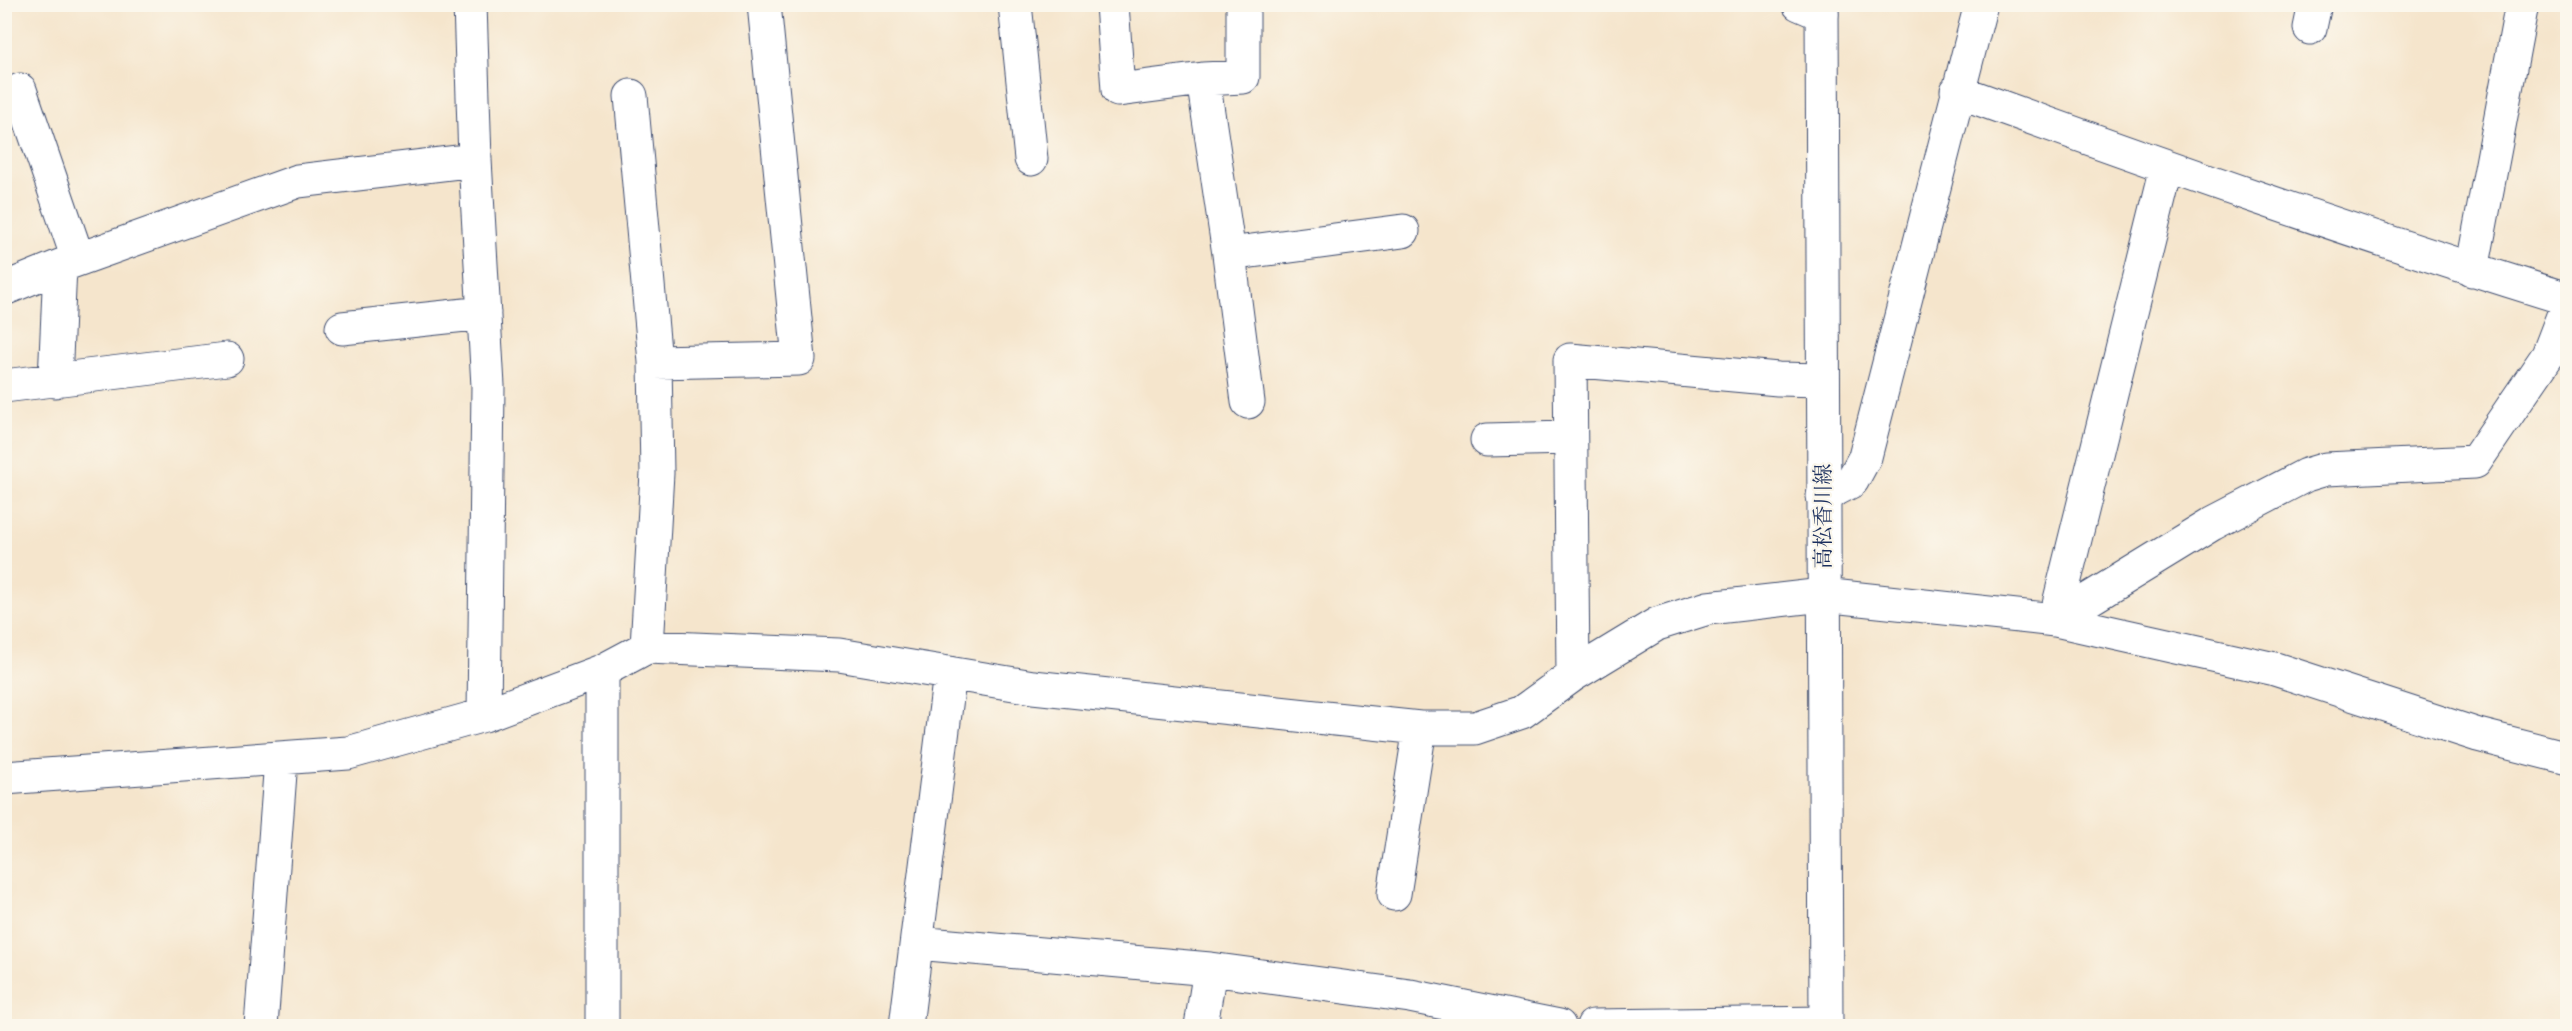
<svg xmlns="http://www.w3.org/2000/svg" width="2572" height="1031" viewBox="0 0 2572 1031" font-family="'Sorts Mill Goudy','Noto Serif JP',serif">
  <rect width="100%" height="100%" fill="#fbf7ec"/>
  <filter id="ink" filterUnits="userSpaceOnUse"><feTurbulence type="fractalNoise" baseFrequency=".0167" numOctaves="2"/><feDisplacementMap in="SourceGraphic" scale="12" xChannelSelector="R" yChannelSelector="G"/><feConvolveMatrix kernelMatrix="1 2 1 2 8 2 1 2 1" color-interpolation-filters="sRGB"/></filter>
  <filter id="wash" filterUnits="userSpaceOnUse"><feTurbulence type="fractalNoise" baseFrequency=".008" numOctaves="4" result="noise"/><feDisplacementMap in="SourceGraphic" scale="24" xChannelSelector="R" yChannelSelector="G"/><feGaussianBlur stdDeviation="1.35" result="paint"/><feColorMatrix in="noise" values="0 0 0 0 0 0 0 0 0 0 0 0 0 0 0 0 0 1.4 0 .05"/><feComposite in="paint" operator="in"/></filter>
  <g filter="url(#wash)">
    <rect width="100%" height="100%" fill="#f5e5cc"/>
  </g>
  <g filter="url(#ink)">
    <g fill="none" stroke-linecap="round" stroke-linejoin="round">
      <defs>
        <path id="street" d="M470,4L475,160L488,386L484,715
          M1015,4L1031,159
          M1112,4L1118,90L1203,79L1243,77V4
          M1799,4L1822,14
          M2310,28L2315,4
          M1203,79L1229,254L1248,402
          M20,90L78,259
          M1957,91C2159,164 2362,236 2568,299
          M631,96L655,362L657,473L647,647
          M1229,254L1403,231
          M2472,270L2522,4
          M4,289L60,266L298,181L475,160
          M342,328L484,313
          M655,362L799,359L764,4
          M55,381L60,266
          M4,386L227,359
          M1487,440L1569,438
          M1823,496L1852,481L1865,457L1981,4
          M2055,620L2212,524L2306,475L2326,469L2475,462L2548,355L2568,303
          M2055,620L2167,167
          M602,671V1026
          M1573,675L1570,360L1778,379L1823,380
          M4,778L348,753L484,715L602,671L647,647L839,655L1033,687L1420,728H1475L1522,712L1573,675L1657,624L1708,608L1823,595L2055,620L2275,669L2478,735L2568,758
          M1394,894L1420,728
          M917,943L1210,969L1410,996L1559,1026
          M261,1026L281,760
          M906,1026L950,673
          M1201,1026L1210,969
          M1593,1026L1826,1023"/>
        <path id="secondary" d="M1822,4L1826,1026"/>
      </defs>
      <use href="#street" stroke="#3c4a6e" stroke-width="35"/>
      <use href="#secondary" stroke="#3c4a6e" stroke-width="35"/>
      <use href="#street" stroke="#fff" stroke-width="33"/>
      <use href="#secondary" stroke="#fff" stroke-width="33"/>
    </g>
  </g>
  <g text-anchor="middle" stroke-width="4.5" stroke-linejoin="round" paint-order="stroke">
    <g font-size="21" fill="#1b2f5e" stroke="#fbf7ec">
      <text transform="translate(1823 516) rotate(-90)" y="7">高松香川線</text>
    </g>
  </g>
  <rect width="2572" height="1031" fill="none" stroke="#fbf7ec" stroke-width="24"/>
</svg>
